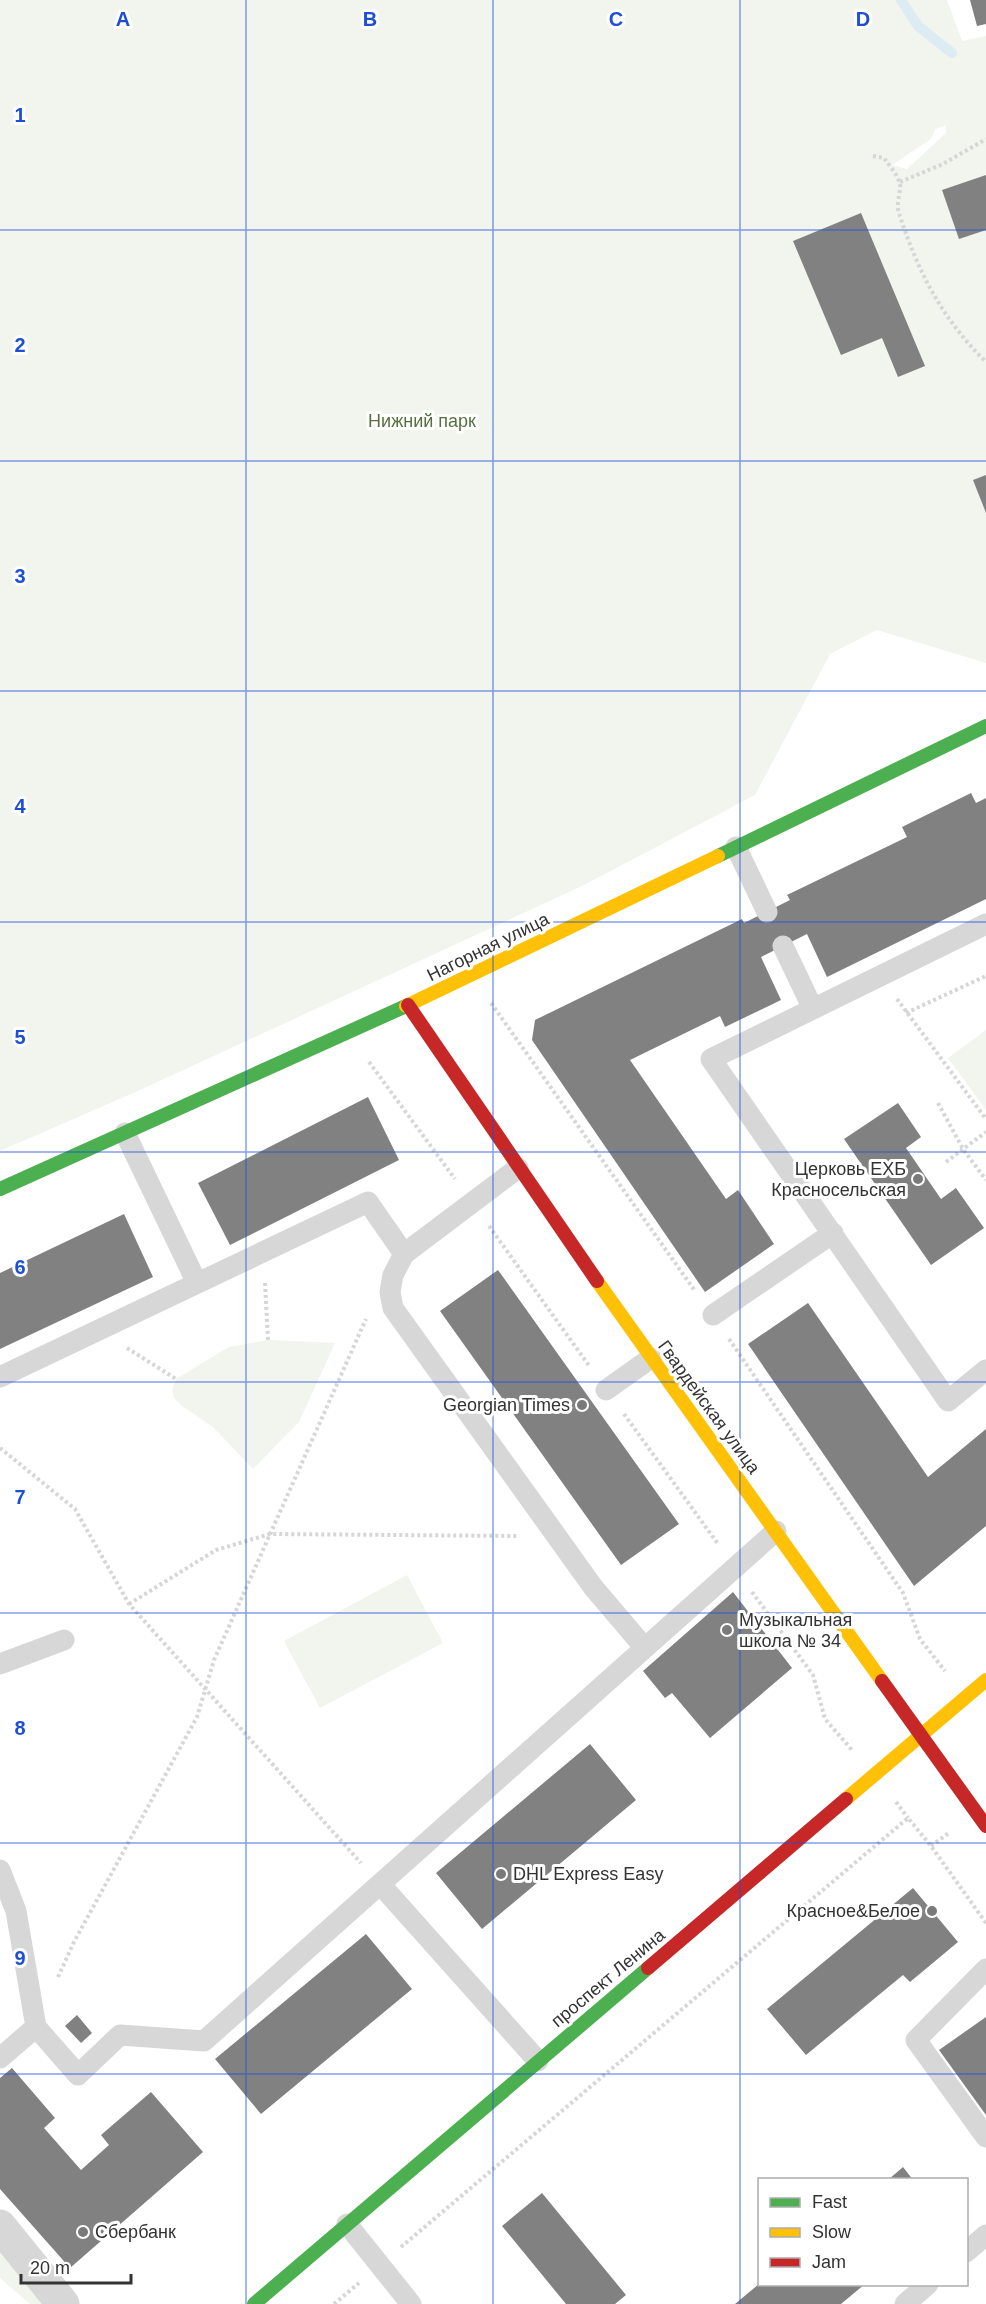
<svg xmlns="http://www.w3.org/2000/svg" width="986" height="2304" viewBox="0 0 986 2304" font-family="Arial,sans-serif">
  <rect width="100%" height="100%" fill="#fff"/>
  <path fill="#f1f5ed" fill-rule="evenodd" d="M0,0H947L962,41L986,36V663L877,630L830,654L755,795L582,886L140,1090L0,1151ZM946,125V133L907,169L892,165L931,139L935,129Z
    M986,1030V1110L948,1058Z
    M268,1340L335,1343L299,1422L253,1469L213,1427L182,1406L174,1398L172,1390L176,1379L229,1347Z
    M407,1575L443,1643L320,1708L284,1641Z
    M0,2242L52,2304H30L0,2278Z"/>
  <g fill="none" stroke-linecap="round" stroke-linejoin="round">
    <path stroke="#ddebf3" stroke-width="10" d="M901,0L918,26L952,53"/>
  </g>
  <path fill="#818181" d="M970,0H986V24L977,26Z
    M986,175V230L959,239L942,190Z
    M861,213L925,366L898,377L882,338L841,355L793,241Z
    M986,475V513L973,480Z
    M971,793L976,803L986,798V899L827,977L807,934L761,957L781,1000L725,1027L720,1016L630,1060L726,1199L738,1190L774,1244L705,1292L532,1040L535,1020L742,919L744,923L790,900L787,895L907,837L902,827Z
    M368,1097L399,1160L230,1245L198,1183Z
    M898,1103L921,1137L906,1148L941,1199L956,1188L984,1228L931,1265L844,1139Z
    M124,1214L153,1277L0,1349V1273Z
    M498,1270L679,1524L621,1565L440,1311Z
    M808,1303L928,1477L986,1429V1526L914,1586L748,1344Z
    M733,1592L792,1668L710,1738L672,1693L665,1698L643,1671Z
    M590,1744L636,1800L482,1929L436,1873Z
    M913,1888L958,1942L910,1982L903,1975L806,2055L767,2009Z
    M366,1934L412,1989L261,2114L215,2059Z
    M77,2015L92,2033L81,2043L65,2026Z
    M986,2017V2115L939,2050Z
    M12,2068L55,2118L44,2128L81,2170L109,2145L101,2135L151,2092L203,2152L70,2268L0,2189V2078Z
    M903,2167L913,2180H888Z
    M542,2193L626,2295L615,2304H566L502,2226Z
    M759,2284H865L841,2304H735Z"/>
  <g fill="none" stroke-linecap="round" stroke-linejoin="round">
    <path stroke="#d6d6d6" stroke-width="4" stroke-dasharray="3 3" stroke-linecap="butt" d="M873,156L884,158C889,165 896,173 899,181C903,190 895,202 899,213C917,270 942,319 986,362
      M900,182L943,164L986,139
      M897,999L986,1119
      M491,1003L695,1291
      M906,1013L986,976
      M369,1062L455,1179
      M938,1103L963,1149L986,1180
      M946,1162L986,1132
      M489,1226L590,1367
      M265,1283L268,1340
      M729,1339L903,1593L920,1639L945,1671
      M127,1348L176,1379
      M624,1414L718,1544
      M0,1448L75,1509L129,1604L361,1863
      M752,1592L813,1675L825,1719L852,1750
      M129,1604L216,1550L270,1534L519,1536
      M896,1802L908,1818
      M931,1846L949,1833
      M58,1977L74,1942L197,1717L214,1660L366,1319
      M401,2247L908,1818L931,1846L986,1923
      M334,2304L359,2283"/>
    <path stroke="#d7d7d7" stroke-width="21" d="M736,847L767,912
      M986,924L711,1059L948,1401L986,1370
      M783,946L813,1009
      M125,1133L197,1283
      M518,1168L404,1254L393,1275L390,1292L393,1308L593,1587L644,1647
      M713,1315L833,1233
      M0,1377L368,1202L404,1254
      M606,1390L651,1358
      M0,1664L64,1640
      M0,1870L16,1911L36,2027L78,2075L120,2035L204,2041L776,1531
      M380,1884L538,2061
      M986,1969L916,2040L986,2137
      M0,2058L36,2027
      M347,2224L411,2304
      M966,2252L986,2235
      M905,2304L928,2284"/>
    <path stroke="#d7d7d7" stroke-width="33" d="M0,2226L63,2304"/>
    <path stroke="#4caf50" stroke-width="14" d="M718,856L986,726
      M0,1189L406,1006
      M254,2304L648,1968"/>
    <path stroke="#ffc107" stroke-width="14" d="M406,1006L718,856
      M597,1281L882,1681
      M846,1799L986,1680"/>
    <path stroke="#c62828" stroke-width="14" d="M408,1005L597,1281
      M882,1681L986,1826
      M648,1968L846,1799"/>
  </g>
  <path fill="none" stroke="#1d4ed8" stroke-width="1.5" stroke-opacity="0.55" d="M246,0V2304M493,0V2304M740,0V2304M0,230H986M0,461H986M0,691H986M0,922H986M0,1152H986M0,1382H986M0,1613H986M0,1843H986M0,2074H986"/>
  <g fill="#7a7a7a" stroke="#fff" stroke-width="2">
    <circle cx="918" cy="1179" r="6"/>
    <circle cx="582" cy="1405" r="6"/>
    <circle cx="727" cy="1630" r="6"/>
    <circle cx="501" cy="1874" r="6"/>
    <circle cx="932" cy="1911" r="6"/>
    <circle cx="83" cy="2232" r="6"/>
  </g>
  <g text-anchor="middle" stroke-width="6" stroke-linejoin="round" paint-order="stroke">
    <g font-size="18" fill="#56703f" stroke="#fff">
      <text x="422" y="427">Нижний парк</text>
    </g>
    <g font-size="18" fill="#333" stroke="#fff">
      <text transform="translate(488 947) rotate(-26)" y="6">Нагорная улица</text>
      <text transform="translate(709 1407) rotate(54)" y="6">Гвардейская улица</text>
      <text transform="translate(608 1978) rotate(-40)" y="6">проспект Ленина</text>
    </g>
    <g font-size="18" fill="#333" stroke="#fff" text-anchor="end">
      <text x="906" y="1175">Церковь ЕХБ<tspan x="906" dy="21">Красносельская</tspan></text>
      <text x="570" y="1411">Georgian Times</text>
      <text x="739" y="1626" text-anchor="start">Музыкальная<tspan x="739" dy="21">школа № 34</tspan></text>
      <text x="513" y="1880" text-anchor="start">DHL Express Easy</text>
      <text x="920" y="1917">Красное&amp;Белое</text>
      <text x="95" y="2238" text-anchor="start">Сбербанк</text>
    </g>
  </g>
  <g font-size="20" text-anchor="middle" font-weight="bold" fill="#1d4ed8" stroke="#fff" stroke-width="6" stroke-linejoin="round" paint-order="stroke">
    <text x="123" y="26">A</text>
    <text x="370" y="26">B</text>
    <text x="616" y="26">C</text>
    <text x="863" y="26">D</text>
    <text x="20" y="122">1</text>
    <text x="20" y="352">2</text>
    <text x="20" y="583">3</text>
    <text x="20" y="813">4</text>
    <text x="20" y="1044">5</text>
    <text x="20" y="1274">6</text>
    <text x="20" y="1504">7</text>
    <text x="20" y="1735">8</text>
    <text x="20" y="1965">9</text>
  </g>
  <rect x="758" y="2178" width="210" height="108" fill="#ffffff" stroke="#adadad" stroke-width="1.5"/>
  <rect x="770" y="2198" width="30" height="9" fill="#4caf50" stroke="#adadad" stroke-width="1.5"/>
  <text x="812" y="2208" font-size="18" fill="#333333">Fast</text>
  <rect x="770" y="2228" width="30" height="9" fill="#ffc107" stroke="#adadad" stroke-width="1.5"/>
  <text x="812" y="2238" font-size="18" fill="#333333">Slow</text>
  <rect x="770" y="2258" width="30" height="9" fill="#c62828" stroke="#adadad" stroke-width="1.5"/>
  <text x="812" y="2268" font-size="18" fill="#333333">Jam</text>
  <path d="M21 2274v9h110v-9" fill="none" stroke="#333333" stroke-width="3"/>
  <text x="30" y="2274" font-size="18" fill="#333333" stroke="#ffffff" stroke-width="4.5" paint-order="stroke">20 m</text>
</svg>
